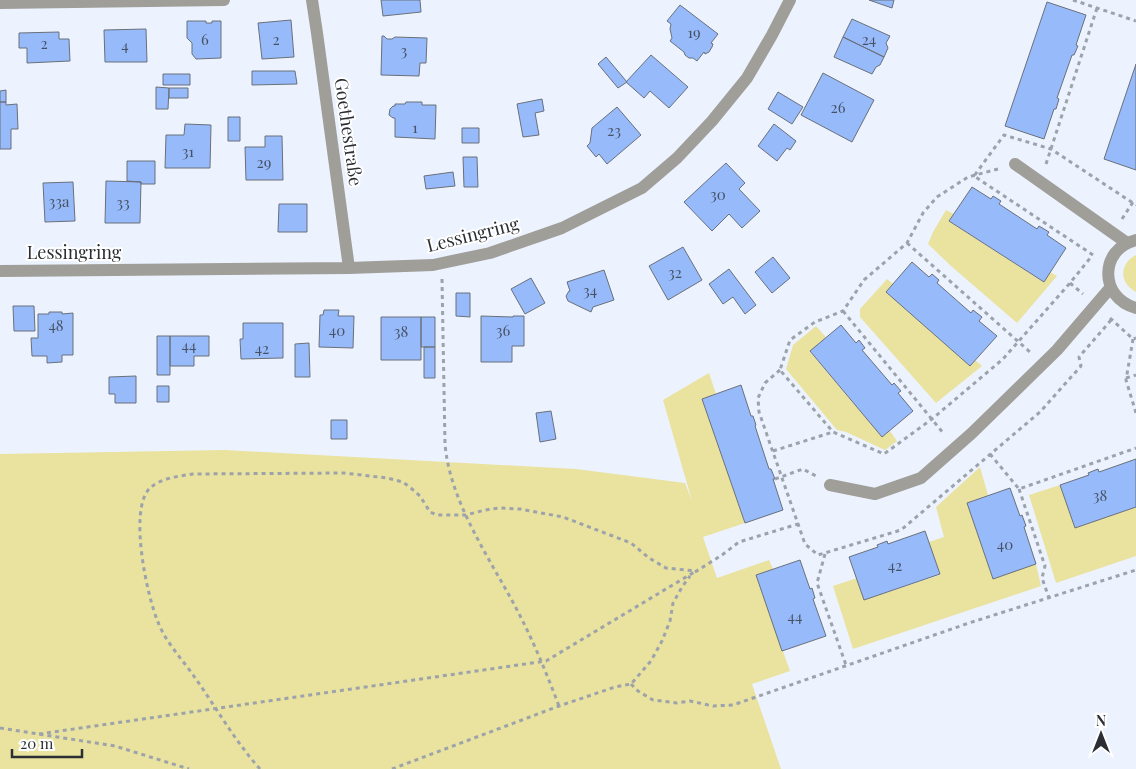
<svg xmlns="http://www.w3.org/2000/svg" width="1136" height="769" viewBox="0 0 1136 769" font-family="'Playfair Display',serif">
  <rect width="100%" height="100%" fill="#ecf3ff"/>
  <path fill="#eae29f" d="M946,210L954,214L950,222L1043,282L1050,272L1057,276L1017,323L951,266L928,244L933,232Z
    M1136,255V292C1119,283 1119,264 1136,255Z
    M887,279L893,284L886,292L970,366L975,360L982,366L936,403L860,317V309Z
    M816,326L826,337L810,352L882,437L890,431L897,441L885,450L846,432L837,430L786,369L793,345Z
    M709,373L716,394L702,399L745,523L703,537L717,578L769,560L773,569L756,575L790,671L752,684L781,769H0V454L225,450L576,469L685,483L692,501L663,400Z
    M980,467L988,495L967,503L993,579L1036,564L1041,586L853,649L833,586L857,578L864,600L940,575L929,542L944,537L936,507Z
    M1060,485L1075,528L1136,507V556L1056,583L1029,495Z"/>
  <path fill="#97bafa" stroke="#6a707a" d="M381,0H420L421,12L383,16Z
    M869,0H894L892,8Z
    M1047,2L1086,15L1076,45L1078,46L1074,55H1072L1057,98L1059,99L1056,109H1054L1044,139L1005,126Z
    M680,5L718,34L711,43L713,44L712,47L709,52L705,54L704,52L697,61L693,58H689L685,55L684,52L670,41L672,38L670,29L671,24L667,21Z
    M852,19L890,36L886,43L888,48L884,57L843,37Z
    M291,20L294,57L262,59L258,23Z
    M187,21H206V23H212V21H221V58L196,59L192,54V43L187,38Z
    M146,29L147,62H105L104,30Z
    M59,32V39H69L70,61L27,63V48H19V33Z
    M382,36H384L387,39H392L395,37L427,38L426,63H420L419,76L381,75Z
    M843,37L884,57L880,65L876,67L872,74L834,57Z
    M651,55L688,87L669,108L650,91L644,98L626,82Z
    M606,57L627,82L618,88L598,64Z
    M1136,64V170L1104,159Z
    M252,71H295L297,84L252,85Z
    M823,73L874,100L852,142L801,115Z
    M163,74H190V85H163Z
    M156,87L169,88L168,109H156Z
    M169,88H188V98H169Z
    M6,90V102H0V91Z
    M778,92L803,107L792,124L768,109Z
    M542,99L544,111L535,113L539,135L523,137L517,104Z
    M0,102H6V105L17,104L18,129H11V149H0Z
    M406,102H422V105H436L435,139L395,137V118H393L389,115L390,109L393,106H395V104H405Z
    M617,107L641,135L607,164L599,154L596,157L587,146L590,143L592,128Z
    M228,117H240V141H228Z
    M185,124L211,125L210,168H165L166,135H184Z
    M774,124L796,141L790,150L787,148L777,161L758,146Z
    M462,128H479V143H462Z
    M265,136H282L283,180H246L245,147H265Z
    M463,157H477L478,187H464Z
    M127,161H155V184H141V182L127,181Z
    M726,163L745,183L739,189L760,211L742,228L729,214L712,231L684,202Z
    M453,172L455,186L426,189L424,176Z
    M106,181L141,182L140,223H105Z
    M73,182L75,221L45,222L43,183Z
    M972,187L991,199L993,196L1001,201L999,204L1037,229L1039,226L1049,232L1047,235L1066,248L1044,282L949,221Z
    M279,204H307V232H278Z
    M683,247L702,280L668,300L649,266Z
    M773,257L790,278L772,293L755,272Z
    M912,262L929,277L932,274L939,280L937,283L971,313L973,310L982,317L979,321L997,336L970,366L886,292Z
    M729,269L756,305L745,314L733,297L723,304L709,284Z
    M604,270L614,300L593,307L591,312L568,301L566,296L569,291H570L567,282Z
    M531,278L545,303L525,314L511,289Z
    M456,293H470V317L456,316Z
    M13,306H34L35,331H14Z
    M324,310H339L338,316H354L353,348L319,347L320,315H323Z
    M49,312H62V314L73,313V355H62V362L47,363V356H32L31,338H38V314H49Z
    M481,316L513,317V316H524V346H512V362H481Z
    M381,317H421V360H381Z
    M421,317H435V347H421Z
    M243,323H283V358L241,359L240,339H243Z
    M841,325L856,343L859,340L865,348L862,350L892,385L894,383L901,391L898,393L913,411L882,437L810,351Z
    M157,336H170V375H157Z
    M170,336H209V356H194V366H170Z
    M309,343L310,377H295V344Z
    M424,347H435V378H424Z
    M136,376V403H115V394H109V377Z
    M741,385L751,416H753L756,425L755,426L769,469H771L775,479H773L783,510L745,523L702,399Z
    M157,386H169V402H157Z
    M551,411L556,439L540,442L536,413Z
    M331,420H347V439H331Z
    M1136,459V507L1075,528L1060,485L1089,475L1088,473L1098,469L1099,472Z
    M1010,488L1020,516L1022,515L1026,526L1024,527L1036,564L993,579L967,503Z
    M925,531L940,574L864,600L849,557L878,547L877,545L887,541L888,544Z
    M800,560L810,589L812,588L815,598L813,599L826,636L782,651L756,575Z"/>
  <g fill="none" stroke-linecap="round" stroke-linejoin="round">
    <path stroke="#9da3ab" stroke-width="3" stroke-dasharray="4 4" stroke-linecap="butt" d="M1073,0L1136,21
      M1046,164L1097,8
      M998,169L968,177L937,197L923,213L907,243L864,280L843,311L815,322L790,340L780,370L833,432L884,454L932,419L1003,359L1070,283L1091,257
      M1122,219L1133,202
      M907,243L1030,352
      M1093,255L974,176L1004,135L1051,149L1136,205
      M442,279L445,444C450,502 489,557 516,608C533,640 546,672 559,706
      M1070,283L1083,294
      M843,311L944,434
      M1110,318L1133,339L1136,338
      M1133,339L1126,380L1136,413
      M780,370L765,383L758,398L759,412L805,544L818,555L901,530L1040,412L1081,366L1079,357L1112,319
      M1126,378L1136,375
      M773,451L833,432
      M990,454L1019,489L1136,448
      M775,479L803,469L816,476
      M1019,489L1045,566L1042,578L1049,598
      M825,554L817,583L846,665
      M695,572L722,555L739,542L798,524
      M631,684L638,691L653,700L677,703L690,701L713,706L733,705L969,623L1136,570
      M0,728L115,746L189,769
      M39,734L546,661L696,571
      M260,769C235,741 217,709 196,679C183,660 166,643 158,622C147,596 128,509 150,488C161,478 179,476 193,474L344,473L387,478L403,482L412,489L420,496L430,512L437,515H466L485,510L499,508L520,509L563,517L631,543L649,558L666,568L696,571
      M392,769L559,706L615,687L631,684L651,661L662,641L670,621L673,603L682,587L690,576"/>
    <path stroke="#9f9e99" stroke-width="12" d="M312,0L317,33L349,268
      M0,3L224,0
      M1015,164L1127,243
      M1136,240C1099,249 1099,298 1136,308
      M0,271L349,268L433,265L490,253L562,228L642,188L677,158L712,121L747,78L772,35L790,0
      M830,485L875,494L921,478L972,433L1057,350L1111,287"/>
  </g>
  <g text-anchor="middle" stroke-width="4" stroke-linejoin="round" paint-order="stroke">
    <g font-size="15" fill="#465164">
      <text x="694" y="38">19</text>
      <text x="205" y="45">6</text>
      <text x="276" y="45">2</text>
      <text x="869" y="45">24</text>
      <text x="44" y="49">2</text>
      <text x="125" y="51">4</text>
      <text x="404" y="56">3</text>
      <text x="838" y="113">26</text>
      <text x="415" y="133">1</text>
      <text x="614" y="136">23</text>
      <text x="188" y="157">31</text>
      <text x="264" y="168">29</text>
      <text x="718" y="200">30</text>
      <text x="59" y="207">33a</text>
      <text x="123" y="208">33</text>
      <text x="675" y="278">32</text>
      <text x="590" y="296">34</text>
      <text x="56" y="331">48</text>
      <text x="337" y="336">40</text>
      <text x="503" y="336">36</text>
      <text x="401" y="337">38</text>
      <text x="189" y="351">44</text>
      <text x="262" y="354">42</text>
      <text x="1100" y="501">38</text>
      <text x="1005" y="550">40</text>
      <text x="895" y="571">42</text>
      <text x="795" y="622">44</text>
    </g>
    <g font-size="18" fill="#2b2e32" stroke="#fff">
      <text transform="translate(348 132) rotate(82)" y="6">Goethestraße</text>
      <text transform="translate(473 235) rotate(-14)" y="6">Lessingring</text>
      <text x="74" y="259">Lessingring</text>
    </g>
  </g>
  <g transform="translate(1101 734)" stroke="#ffffff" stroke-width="4" paint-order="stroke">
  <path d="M0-4L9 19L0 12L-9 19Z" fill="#2b2e32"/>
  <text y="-8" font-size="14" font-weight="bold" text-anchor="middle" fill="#2b2e32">N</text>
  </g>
  <path d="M12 749v8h70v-8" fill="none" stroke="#2b2e32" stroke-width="2.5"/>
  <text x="20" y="749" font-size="15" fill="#2b2e32" stroke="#ffffff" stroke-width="4" paint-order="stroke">20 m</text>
</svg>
